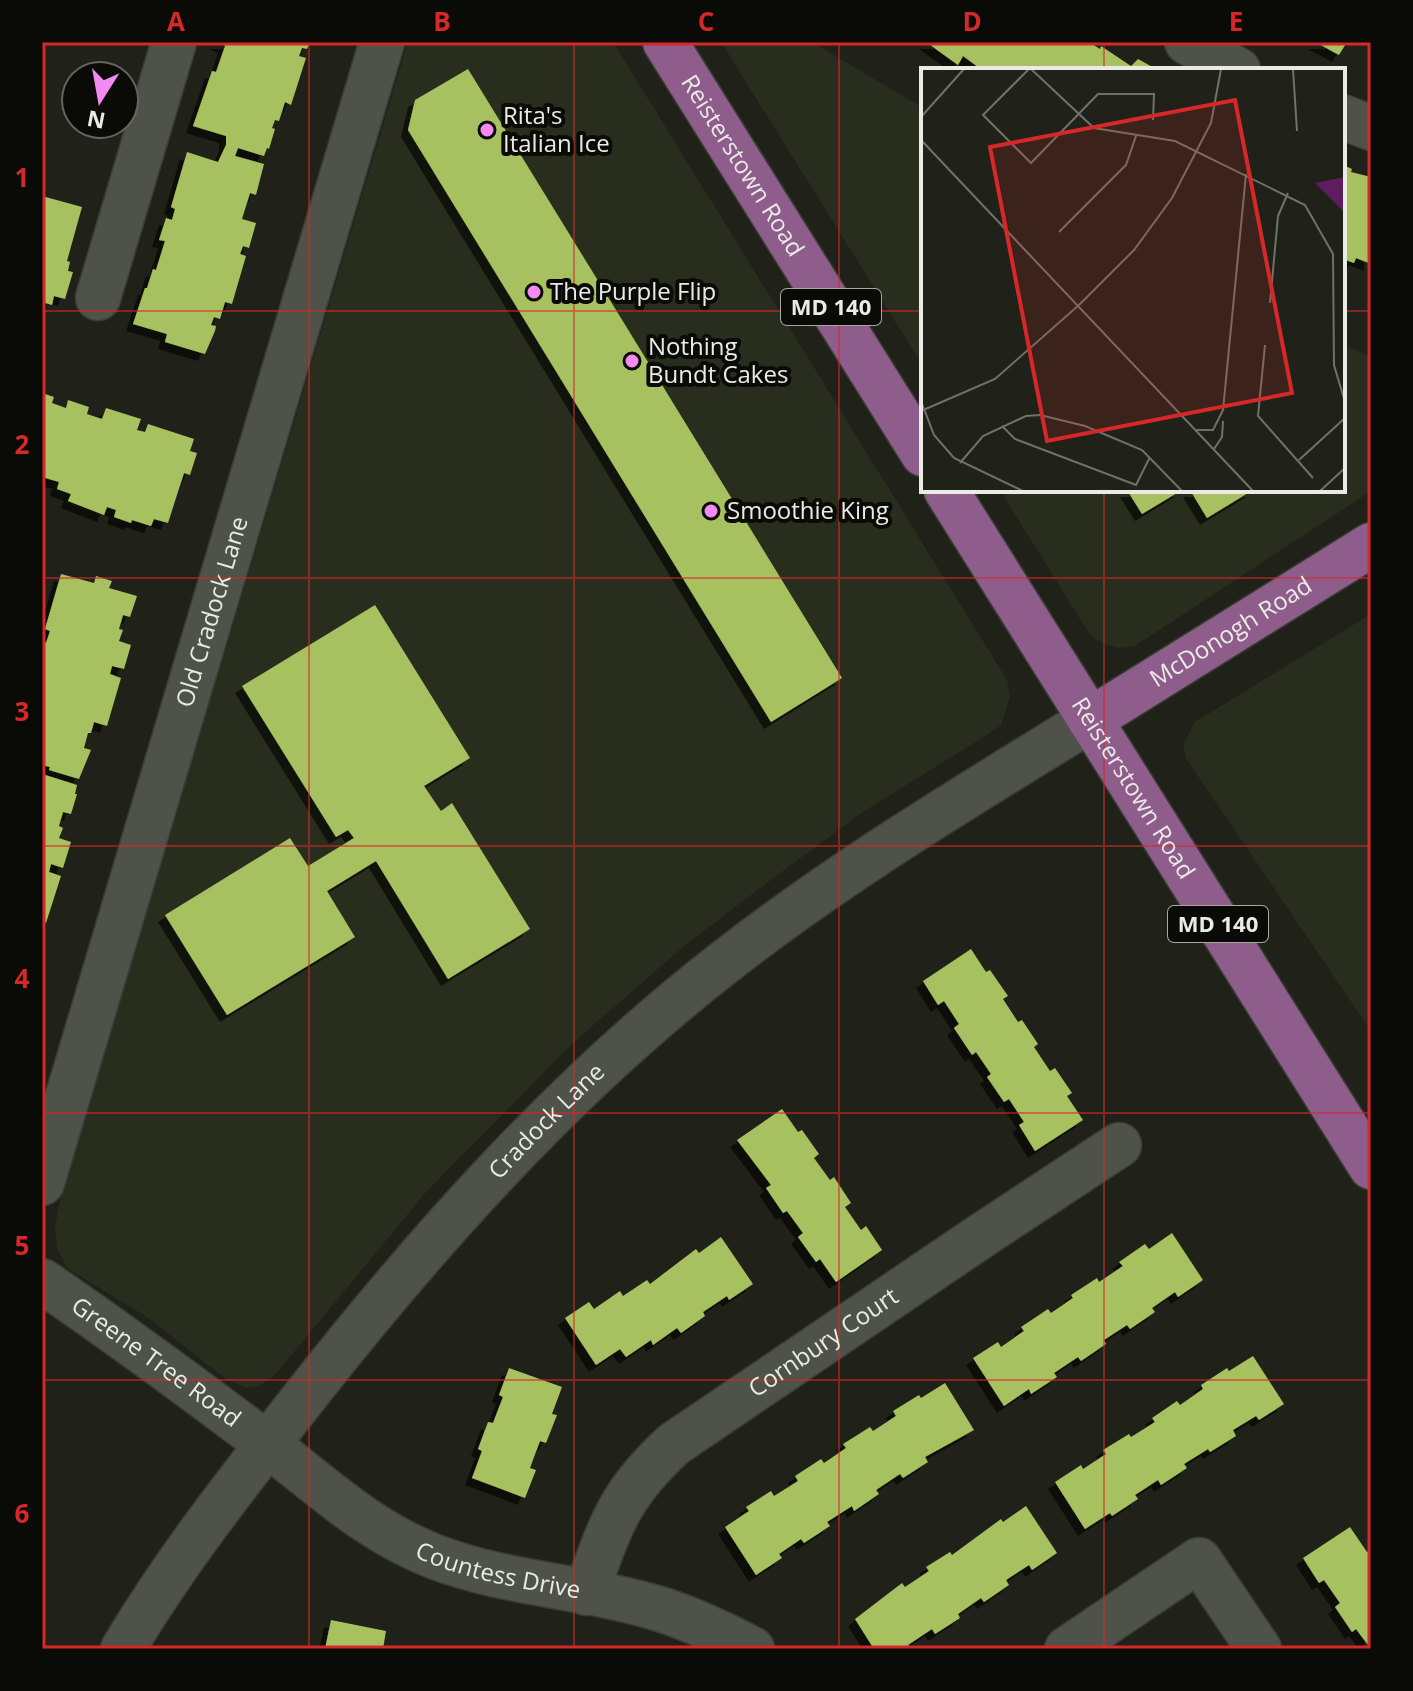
<svg xmlns="http://www.w3.org/2000/svg" width="1413" height="1691" viewBox="0 0 1413 1691" font-family="'Open Sans',sans-serif">
  <defs>
    <filter id="shadow"><feDropShadow dx="-7" dy="7" stdDeviation="0" flood-color="#0009"/></filter>
  </defs>
  <rect width="100%" height="100%" fill="#202219"/>
  <path fill="#282d1e" d="M408,42H613L1007,680L1010,697L1001,725L990,733L863,812L772,879L684,946L574,1042L426,1192L275,1375L259,1386L246,1388L227,1380L147,1317L68,1269L57,1249L55,1226L60,1202Z
    M721,42H812L923,108V366Z
    M1343,345L1371,357V491L1135,646L1119,648L1105,644L1090,635L1000,490H1343Z
    M1371,614V1031L1187,760L1183,744L1195,722Z"/>
  <path fill="#a8c160" filter="url(#shadow)" d="M216,42H310L307,49L302,48L299,56L306,58L291,105L285,102L279,121L275,120L272,128L275,129L269,149L267,148L264,156L238,148L235,156L264,164L256,195L250,193L242,219L256,223L249,248L243,246L240,254L246,256L232,304L225,302L220,319L214,317L211,325L216,326L215,331L205,354L165,342L167,334L133,324L145,288H147L153,269L156,270L165,241L159,240L166,218L172,220L175,209L171,207L187,152L218,162L226,145V136L193,126L212,71L216,72L225,46Z
    M926,42H1089L1100,49L1101,46L1131,66L1138,59L1158,70H982L963,56L958,65Z
    M1315,42H1347L1339,55Z
    M468,69L842,678L771,722L408,130L415,100Z
    M1343,165L1352,169L1351,172L1371,177V264L1356,258L1354,263L1343,259Z
    M42,196L82,207L67,261L70,262L68,271L73,272L65,299L54,296L52,305L42,302Z
    M42,393L54,397L52,403L66,408L68,400L89,407L87,414L102,419L106,408L141,419L137,430L145,432L148,424L194,439L190,451L197,453L190,475L184,473L168,523L154,519L151,526L132,520L131,523L114,517L116,510L107,507L104,515L68,501L71,494L57,489L59,482L42,477Z
    M1127,490H1182L1142,514Z
    M1190,490H1253L1207,518Z
    M61,574L94,583L96,576L112,581L109,588L137,596L130,617L123,615L119,629L123,630L119,641L131,645L124,669L112,666L110,674L121,678L107,726L94,722L91,733H88L84,748L91,750L79,779L49,770L50,767L42,765V641L46,643L50,631L45,629Z
    M375,605L470,758L424,786L441,811L452,803L530,929L448,979L376,861L327,891L355,937L227,1015L165,915L290,838L308,866L354,838L348,830L336,837L242,686Z
    M42,774L77,785L75,794H77L71,814L63,812L59,826L63,828L59,838L71,842L63,868L51,864L49,872L61,876L46,923L42,922Z
    M971,949L986,972L990,970L1008,996L1003,999L1018,1022L1022,1020L1038,1044L1034,1047L1050,1071L1055,1068L1072,1093L1067,1096L1083,1120L1035,1151L1019,1125L1024,1122L1009,1099L1004,1102L987,1077L991,1074L976,1052L972,1055L954,1028L959,1024L944,1001L938,1005L923,981Z
    M782,1109L798,1132L802,1130L819,1154L814,1158L830,1180L834,1177L851,1203L845,1207L861,1230L866,1226L882,1250L836,1282L820,1259L816,1262L798,1237L803,1233L787,1211L783,1213L766,1188L771,1185L737,1140Z
    M1172,1233L1203,1280L1178,1297L1175,1292L1152,1308L1155,1312L1130,1329L1127,1325L1104,1340L1106,1344L1081,1361L1078,1357L1054,1373L1057,1377L1031,1394L1029,1389L1004,1406L973,1358L998,1342L1001,1347L1024,1331L1021,1327L1048,1309L1051,1313L1073,1298L1071,1295L1097,1278L1099,1282L1123,1266L1119,1262L1145,1244L1149,1249Z
    M721,1237L753,1284L729,1300L727,1296L703,1312L705,1316L681,1333L677,1328L653,1345L651,1340L626,1357L620,1349L596,1365L565,1318L589,1302L594,1309L620,1291L623,1296L647,1280L650,1284L696,1249L699,1253Z
    M1253,1356L1284,1404L1259,1420L1256,1416L1233,1430L1236,1436L1210,1452L1208,1449L1184,1464L1187,1468L1161,1485L1158,1480L1135,1495L1138,1499L1112,1516L1110,1513L1085,1529L1055,1482L1081,1465L1083,1469L1106,1454L1103,1450L1129,1434L1131,1437L1155,1422L1152,1418L1177,1401L1180,1405L1203,1389L1201,1385L1227,1368L1229,1371Z
    M509,1368L562,1387L552,1414L557,1415L546,1443L540,1441L530,1468L536,1470L525,1498L472,1478L482,1451L478,1449L488,1422L493,1423L503,1397L499,1395Z
    M945,1383L974,1430L925,1457L928,1462L903,1478L900,1474L876,1490L879,1494L854,1511L852,1506L827,1522L830,1526L804,1543L801,1539L779,1554L782,1558L756,1575L725,1527L749,1511L746,1507L771,1491L774,1496L798,1481L795,1476L821,1459L824,1463L846,1448L843,1444L870,1427L873,1431L896,1416L893,1411L919,1395L921,1398Z
    M1026,1506L1057,1553L1032,1570L1029,1565L1006,1580L1009,1585L984,1602L981,1598L958,1614L960,1618L935,1634L932,1629L908,1645L911,1649H874L855,1619L902,1583L905,1587L929,1571L926,1567L950,1552L952,1555L1001,1519L1003,1522Z
    M1350,1527L1367,1552L1371,1549V1649L1356,1629L1352,1632L1335,1607L1340,1603L1324,1580L1319,1583L1303,1558Z
    M331,1620L386,1631L383,1649H325Z"/>
  <g fill="none" stroke-linecap="round" stroke-linejoin="round">
    <defs>
      <g id="minor">
        <path d="M1187,42L1238,70"/>
        <path d="M1343,117L1371,128"/>
        <path d="M98,298L174,42"/>
        <path id="s1" d="M42,1183L382,42"/>
        <path id="s2" d="M42,1281C117,1332 190,1386 263,1441C320,1484 365,1529 433,1556C507,1585 588,1586 663,1610C694,1620 723,1634 752,1649"/>
        <path id="s3" d="M586,1593C610,1526 619,1494 674,1444L981,1236L1119,1145"/>
        <path id="s4" d="M123,1649C176,1560 238,1482 302,1400C427,1241 561,1090 721,965C838,873 964,798 1090,720"/>
        <path d="M1067,1649L1199,1560L1259,1649"/>
      </g>
      <g id="major">
        <path id="s5" d="M665,42L923,454"/>
        <path id="s6" d="M946,490L1371,1167"/>
        <path id="s7" d="M1090,720L1371,545"/>
      </g>
    </defs>
    <use href="#minor" stroke="#3a3d36" stroke-width="47"/>
    <use href="#major" stroke="#3a3d36" stroke-width="47"/>
    <use href="#minor" stroke="#4f5248" stroke-width="44"/>
    <use href="#major" stroke="#8f5d8c" stroke-width="44"/>
  </g>
  <path fill="none" stroke="#d62828" stroke-width="2" stroke-opacity="0.55" d="M309,42V1649M574,42V1649M839,42V1649M1104,42V70M42,311H923M1343,311H1371M1104,490V1649M42,578H1371M42,846H1371M42,1113H1371M42,1380H1371"/>
  <g fill="#f28af2" stroke="#0a0b07" stroke-width="3">
    <circle cx="487" cy="130" r="8"/>
    <circle cx="534" cy="292" r="8"/>
    <circle cx="632" cy="361" r="8"/>
    <circle cx="711" cy="511" r="8"/>
  </g>
  <g text-anchor="middle" stroke-width="8" stroke-linejoin="round" paint-order="stroke">
    <g fill="#0a0b07" stroke="#a6a8a2" stroke-width="2">
      <rect x="781" y="289" width="100" height="36" rx="6"/>
      <rect x="1168" y="906" width="100" height="36" rx="6"/>
    </g>
    <g font-size="22" font-weight="bold" fill="#e9ebe4">
      <text x="831" y="315">MD 140</text>
      <text x="1218" y="932">MD 140</text>
    </g>
    <g font-size="24" fill="#e9ebe4" stroke="#0a0b07" text-anchor="start">
      <text x="503" y="124">Rita's<tspan x="503" dy="28">Italian Ice</tspan></text>
      <text x="550" y="300">The Purple Flip</text>
      <text x="648" y="355">Nothing<tspan x="648" dy="28">Bundt Cakes</tspan></text>
      <text x="727" y="519">Smoothie King</text>
    </g>
    <g font-size="24" fill="#e9ebe4" stroke="#0a0b07">
      <text dy="8" stroke="none"><textPath href="#s5" startOffset="146">Reisterstown Road</textPath></text>
      <text dy="8" stroke="none"><textPath href="#s1" startOffset="596">Old Cradock Lane</textPath></text>
      <text dy="8" stroke="none"><textPath href="#s7" startOffset="166">McDonogh Road</textPath></text>
      <text dy="8" stroke="none"><textPath href="#s6" startOffset="352">Reisterstown Road</textPath></text>
      <text dy="8" stroke="none"><textPath href="#s4" startOffset="678">Cradock Lane</textPath></text>
      <text dy="8" stroke="none"><textPath href="#s3" startOffset="356">Cornbury Court</textPath></text>
      <text dy="8" stroke="none"><textPath href="#s2" startOffset="140">Greene Tree Road</textPath></text>
      <text dy="8" stroke="none"><textPath href="#s2" startOffset="546">Countess Drive</textPath></text>
    </g>
  </g>
  <g transform="translate(921 68)">
    <rect width="424" height="424" fill="#202219"/>
    <path d="M424,109V145L394,115Z" fill="#5d1d5f"/>
    <path fill="none" stroke="#70726a" stroke-width="2" d="M108,1L62,47L110,95L177,26H233L232,52M110,1L173,60L254,73L384,137L412,186L413,297L424,334M372,1L376,63M0,49L43,1M0,72L332,423M138,164L205,97L215,68M349,235L357,148L367,125M158,237L213,182L251,130L290,55L300,1M344,277L337,348L392,410M0,333L13,367L33,390L102,423M0,343L74,311L158,237M81,358L94,371L215,417L229,389M274,362H292L302,342L325,106M293,381L301,369L302,353M378,392L424,350M39,395L62,368L105,348L119,347L164,358L221,382L261,423M399,423L424,400"/>
    <path fill="#d62828" fill-opacity="0.15" stroke="#d62828" stroke-width="4" d="M314,32L371,325L126,373L69,79Z"/>
    <rect width="424" height="424" fill="none" stroke="#e9ebe4" stroke-width="4"/>
  </g>
  <rect width="1413" height="1691" fill="none" stroke="#0a0b07" stroke-width="88"/>
  <g transform="translate(100 100) rotate(191)"><circle r="38" fill="#0a0b07" stroke="#63655f" stroke-width="2"/>
  <path d="M0-6L14 30L0 20L-14 30Z" fill="#f28af2"/>
  <text y="-12" font-size="22" font-weight="bold" text-anchor="middle" fill="#e9ebe4">N</text>
  </g>
  <rect x="44" y="44" width="1325" height="1603" fill="none" stroke="#d62828" stroke-width="3"/>
  <g font-size="26" text-anchor="middle" font-weight="bold" fill="#d62828">
    <text x="176" y="31">A</text>
    <text x="442" y="31">B</text>
    <text x="706" y="31">C</text>
    <text x="972" y="31">D</text>
    <text x="1236" y="31">E</text>
    <text x="22" y="187">1</text>
    <text x="22" y="454">2</text>
    <text x="22" y="721">3</text>
    <text x="22" y="988">4</text>
    <text x="22" y="1255">5</text>
    <text x="22" y="1523">6</text>
  </g>
</svg>
